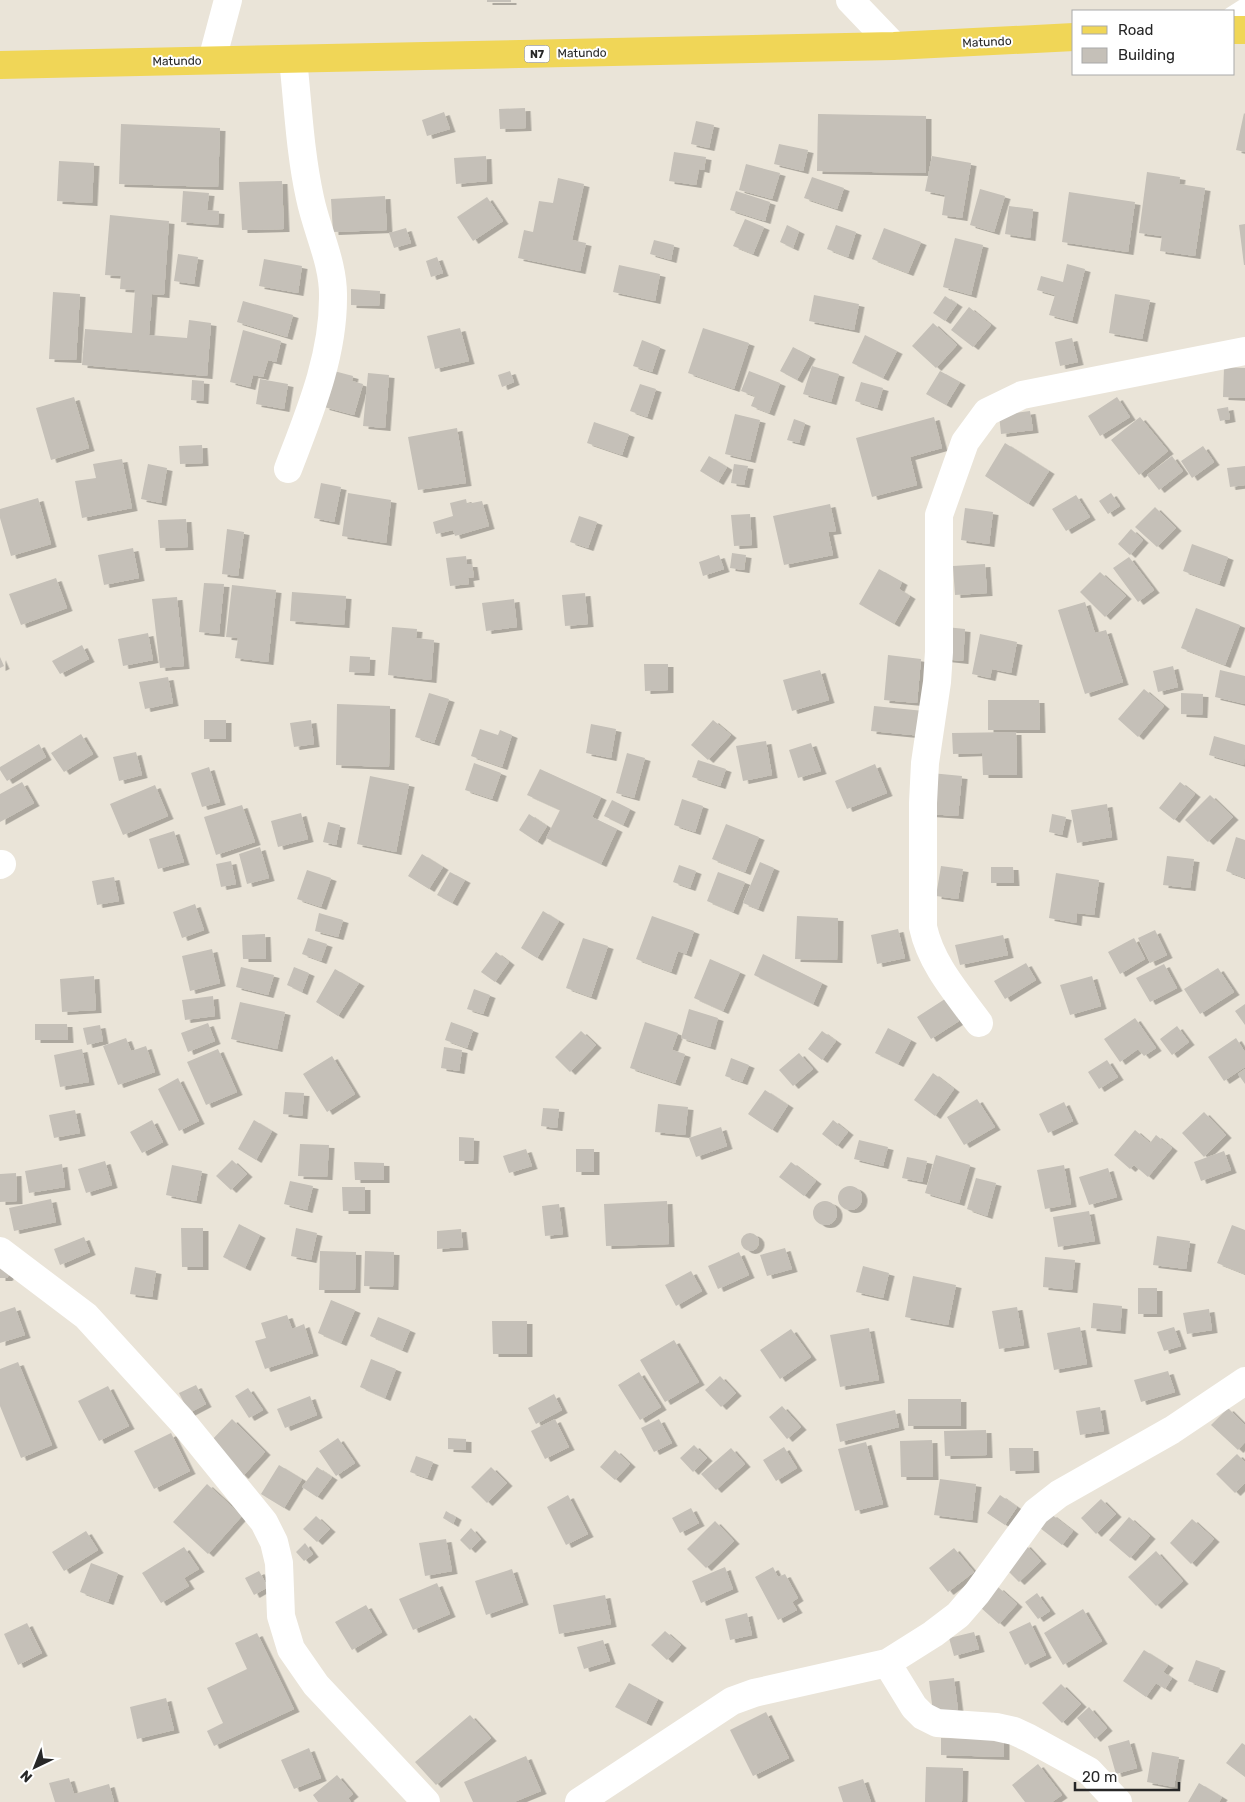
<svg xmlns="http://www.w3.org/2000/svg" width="1245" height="1802" viewBox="0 0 1245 1802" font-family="Rubik,sans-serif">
  <defs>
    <filter id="shadow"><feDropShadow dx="5.5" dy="3" stdDeviation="0" flood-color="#0004"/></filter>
  </defs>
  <rect width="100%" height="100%" fill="#eae4d8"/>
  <path fill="#c5c0b8" filter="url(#shadow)" d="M487,0H511V2H487Z
    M525,108L526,128L500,129L499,109Z
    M444,112L450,129L427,136L422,120Z
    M1244,113L1245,114V152L1236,150Z
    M818,114L926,116V173L817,171Z
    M696,121L714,125L709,148L691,144Z
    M121,124L220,128L218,187L119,184Z
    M779,144L808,150L803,171L774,164Z
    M674,152L706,157L704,170L699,169L696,185L669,181Z
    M486,156L487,181L456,184L454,158Z
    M932,156L971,163L962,218L942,215L945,195L925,191Z
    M59,161L94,163L92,203L57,201Z
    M746,164L780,173L772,199L739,190Z
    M1147,172L1180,177L1179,184L1205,188L1195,256L1160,251L1162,236L1139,233Z
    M812,177L844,188L837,209L804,198Z
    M558,178L584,184L572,240L586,243L580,271L518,258L524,230L533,232L539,201L553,203Z
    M282,181L284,229L242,230L239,182Z
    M980,189L1005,196L994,232L970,225Z
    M183,191L209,193L207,210L219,211L218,225L181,222Z
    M736,191L770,202L765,221L730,210Z
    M1069,192L1135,202L1128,252L1062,242Z
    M385,196L387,230L333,232L331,199Z
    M487,197L503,221L473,241L457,217Z
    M1009,206L1033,209L1030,238L1005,234Z
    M110,215L169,221L164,295L152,294L149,335L187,338L189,320L211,323L207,376L82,365L85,329L132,333L135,290L120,289L121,276L105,275Z
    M745,219L764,227L753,254L733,246Z
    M1245,224V265H1244L1239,225Z
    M787,225L799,231L793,248L780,242Z
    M836,225L856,232L848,257L827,249Z
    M406,228L411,243L394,248L389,233Z
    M884,228L921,242L908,273L872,259Z
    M955,238L983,245L971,295L943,287Z
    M654,240L674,245L671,260L650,254Z
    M178,254L198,257L194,284L174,281Z
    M437,257L443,273L431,277L426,261Z
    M264,259L302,266L298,293L259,286Z
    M1067,264L1085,269L1072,321L1049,315L1055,295L1037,290L1041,276L1063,282Z
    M619,265L660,274L655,301L613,292Z
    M351,289L380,291L379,306L351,305Z
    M53,292L80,294L76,360L49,359Z
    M1115,294L1150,300L1142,339L1109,333Z
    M814,295L859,304L854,330L809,321Z
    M945,296L957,304L945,321L933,313Z
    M243,301L293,315L287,337L237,322Z
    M969,307L991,325L973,347L951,330Z
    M933,323L957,345L936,368L912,346Z
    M460,328L469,361L435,369L427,336Z
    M703,328L749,343L734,389L688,373Z
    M243,330L281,341L276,362L268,360L263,377L253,375L250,387L230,382Z
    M865,335L897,351L883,378L852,363Z
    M1072,338L1078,362L1060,366L1055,342Z
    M642,340L660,347L652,372L633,366Z
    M793,347L810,356L797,380L780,371Z
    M812,366L839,374L831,402L803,394Z
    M1224,367L1245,368V398L1223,397Z
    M334,371L353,376L352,381L363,384L354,415L324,407Z
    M510,371L514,382L502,387L498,375Z
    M749,371L780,383L769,413L751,406L755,396L741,391Z
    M940,371L960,382L946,405L926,394Z
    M368,373L389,375L385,428L363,426Z
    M260,379L288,384L284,409L256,404Z
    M192,380L204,381L203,401L191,400Z
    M861,382L883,388L877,408L855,401Z
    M640,384L656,389L647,417L630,411Z
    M74,397L89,448L51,460L36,408Z
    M1117,397L1130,417L1100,436L1088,416Z
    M1228,407L1230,419L1220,421L1217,409Z
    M1030,411L1033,430L1001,434L999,415Z
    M735,414L760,420L750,460L725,454Z
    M934,417L942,448L910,457L917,485L872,497L856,438Z
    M1140,417L1168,451L1139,475L1111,440Z
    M794,419L805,423L799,443L787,440Z
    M594,422L629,434L622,455L587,443Z
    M457,428L466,483L418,490L408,437Z
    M1005,443L1049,471L1028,504L985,476Z
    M202,445L203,463L180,464L179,446Z
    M1203,446L1214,462L1192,478L1181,461Z
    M709,456L727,467L718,482L700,471Z
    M1172,456L1183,471L1159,490L1147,475Z
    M122,459L132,508L82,518L75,481L96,478L93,464Z
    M148,464L167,468L161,503L141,499Z
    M734,464L748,466L744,485L731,483Z
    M1245,466V485L1230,487L1227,468Z
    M321,483L341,487L334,522L314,518Z
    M348,493L391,500L386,543L342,536Z
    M1111,493L1120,506L1108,514L1099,501Z
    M1076,495L1090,517L1066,531L1052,509Z
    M38,498L51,544L11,556L0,518V509Z
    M466,499L467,504L482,501L489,526L455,536L453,530L436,534L433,522L453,516L450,503Z
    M830,504L836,531L828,532L833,555L784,565L773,516Z
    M1155,507L1176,528L1157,547L1135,527Z
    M965,508L993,512L989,544L961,540Z
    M750,514L752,545L734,546L731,515Z
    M579,516L597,522L588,548L570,542Z
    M186,519L188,547L160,548L158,520Z
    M227,529L244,532L238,576L222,574Z
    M1131,529L1143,540L1130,555L1118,544Z
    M1192,544L1228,557L1219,584L1183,571Z
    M133,548L139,578L104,585L98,555Z
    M732,553L746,555L744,570L730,568Z
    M719,555L724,569L703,576L699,562Z
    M466,556L467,564H472L474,577L468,578L469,584L450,586L446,558Z
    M1129,557L1154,590L1138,602L1113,568Z
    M985,564L987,593L955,595L953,566Z
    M879,569L902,582L899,589L910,596L894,624L859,604Z
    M1100,572L1126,596L1105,617L1080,592Z
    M56,578L67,608L21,625L9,594Z
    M204,583L224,584L219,634L199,632Z
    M232,585L276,590L268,662L235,658L238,638L226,637Z
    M292,592L346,596L344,625L290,621Z
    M585,593L588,624L565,626L562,595Z
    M177,597L184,666L160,668L152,599Z
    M514,599L517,627L486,631L482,603Z
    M1085,602L1095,633L1106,630L1123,682L1085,694L1058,610Z
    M1196,608L1240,625L1225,665L1181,648Z
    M392,627L417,629L416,638L434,640L431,680L388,675Z
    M946,627L965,629L963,661L944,659Z
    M148,633L153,660L123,666L118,639Z
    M980,634L1017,642L1011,673L992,669L990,678L972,674Z
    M82,645L89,659L60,674L52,661Z
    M888,655L921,659L917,703L884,700Z
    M350,656L370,657L369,673L349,672Z
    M0,657L4,666L0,668Z
    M644,664H668V690L645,691Z
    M1173,666L1178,687L1158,692L1153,671Z
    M820,670L829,700L792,711L783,680Z
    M1220,670L1245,676V704L1215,697Z
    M168,677L173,703L145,709L139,682Z
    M1144,689L1164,706L1138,737L1118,719Z
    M429,693L449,699L434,743L415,737Z
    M1181,693L1203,694L1202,715L1181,714Z
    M988,700H1039L1040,730H988Z
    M337,704L390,706L389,767L336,765Z
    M874,706L924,711L922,736L871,731Z
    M204,720H226V739H204Z
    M311,720L314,744L294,747L290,723Z
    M713,720L731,735L708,760L691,745Z
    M591,724L616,729L611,758L586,753Z
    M480,729L498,735L500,730L512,735L502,767L471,756Z
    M1016,732L1017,775H983L982,753L953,754L952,733Z
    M81,734L93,754L64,772L51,753Z
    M1214,736L1245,745L1244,765L1209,755Z
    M766,741L772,775L743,781L736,746Z
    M811,743L821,771L798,778L789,750Z
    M39,744L46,757L7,781L0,770V767Z
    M136,752L142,775L119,781L113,757Z
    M627,753L645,758L634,798L616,793Z
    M698,760L726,769L720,786L692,777Z
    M474,763L501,773L492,799L465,790Z
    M875,764L887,793L847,809L835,781Z
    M209,767L220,802L202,807L191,773Z
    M540,769L601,797L592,817L617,829L601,864L546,838L560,810L527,795Z
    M931,773L962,776L958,816L928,814Z
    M370,776L409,784L396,852L357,844Z
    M22,782L34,803L0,822V794Z
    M1180,782L1195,794L1174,820L1159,808Z
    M155,785L168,816L123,835L110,804Z
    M1210,795L1233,817L1208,842L1185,820Z
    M682,799L703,806L695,832L674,825Z
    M612,800L630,809L623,825L604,816Z
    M1107,804L1112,837L1077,843L1071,810Z
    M242,805L255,842L216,855L204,817Z
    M301,813L308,839L278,847L271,821Z
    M529,814L547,826L537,842L519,830Z
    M1052,814L1066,817L1062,835L1049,832Z
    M328,822L340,825L336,845L323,842Z
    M726,824L759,837L745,872L712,859Z
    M174,831L184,862L158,869L149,839Z
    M1236,837L1245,840V878L1226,871Z
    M260,847L269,878L247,884L239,854Z
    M422,854L443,867L429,889L408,876Z
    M1167,856L1194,859L1190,888L1163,885Z
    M231,861L236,884L221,887L216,864Z
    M760,862L774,868L758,909L743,903Z
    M679,865L696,871L690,888L673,882Z
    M941,866L963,869L958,899L936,896Z
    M991,867H1013L1014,883H991Z
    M307,870L331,878L321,907L297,899Z
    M450,872L465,880L452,903L437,895Z
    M718,872L745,882L733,912L707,901Z
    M1056,873L1099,880L1094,915L1077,913L1076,923L1049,918Z
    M114,877L119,901L97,905L92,881Z
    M195,904L204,930L182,938L173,912Z
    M543,911L559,921L537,958L521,948Z
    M319,913L343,920L338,937L315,931Z
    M652,916L694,931L686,954L678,951L671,972L636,959Z
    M797,916L838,918L837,960L795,959Z
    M898,929L905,958L877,964L871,935Z
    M1155,930L1167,955L1150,963L1138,938Z
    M265,934L266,959H243L242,935Z
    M1003,935L1008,955L960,965L955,945Z
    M308,938L327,944L321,961L302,954Z
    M583,938L608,946L591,997L566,988Z
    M1134,938L1145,959L1120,974L1108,952Z
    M212,949L220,983L190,991L182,956Z
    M496,952L509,962L495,982L481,972Z
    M763,954L822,983L813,1004L754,975Z
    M710,959L740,972L723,1011L694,998Z
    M1026,963L1036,980L1005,999L994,981Z
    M1164,964L1177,988L1150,1002L1136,978Z
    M241,967L274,975L268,995L236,987Z
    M294,967L309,973L302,992L287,985Z
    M1218,968L1234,992L1200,1014L1184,989Z
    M335,969L359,983L338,1016L316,1002Z
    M94,976L96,1010L62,1012L60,979Z
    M1092,976L1101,1006L1070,1015L1060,985Z
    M474,989L490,995L483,1014L467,1009Z
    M213,996L215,1016L185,1020L182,1000Z
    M945,999L959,1021L931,1039L917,1017Z
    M240,1002L285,1012L277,1049L231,1039Z
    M1245,1004V1025L1235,1011Z
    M689,1009L718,1018L710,1047L681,1038Z
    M1135,1018L1156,1048L1144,1056L1138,1049L1120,1062L1104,1039Z
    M451,1022L473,1030L467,1048L445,1040Z
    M645,1022L678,1033L672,1050L685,1054L675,1083L630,1068Z
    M208,1023L215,1041L188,1052L181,1033Z
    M35,1024H67L68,1040H35Z
    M100,1025L103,1041L87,1045L83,1028Z
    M1177,1026L1189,1042L1172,1055L1160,1039Z
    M888,1028L911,1040L898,1064L875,1053Z
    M581,1031L596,1045L570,1072L555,1057Z
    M822,1031L836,1041L822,1060L808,1049Z
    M126,1038L131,1051L146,1046L155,1072L118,1085L103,1046Z
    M1236,1038L1245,1052V1067L1224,1081L1208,1057Z
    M444,1047L462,1050L459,1071L441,1068Z
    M82,1049L89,1082L60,1087L54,1055Z
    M218,1049L237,1092L206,1105L187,1062Z
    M799,1053L813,1069L793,1086L779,1070Z
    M332,1056L355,1094L327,1112L303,1074Z
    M731,1058L749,1065L742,1082L725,1076Z
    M1107,1060L1118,1077L1099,1089L1088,1072Z
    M1245,1069V1084L1238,1074Z
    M933,1073L954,1089L935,1116L914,1100Z
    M178,1078L199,1121L179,1131L158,1089Z
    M765,1090L788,1105L772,1130L748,1114Z
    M285,1092L304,1093L302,1116L283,1114Z
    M977,1099L995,1127L964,1145L947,1117Z
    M1064,1102L1073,1121L1048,1133L1039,1114Z
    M658,1104L688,1107L685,1135L655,1132Z
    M543,1108L559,1109L557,1128L541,1126Z
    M75,1110L80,1133L54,1138L49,1115Z
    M1204,1112L1226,1135L1204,1157L1182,1133Z
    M152,1120L163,1142L142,1153L130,1132Z
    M254,1120L272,1131L256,1160L238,1149Z
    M833,1120L848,1132L837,1146L822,1134Z
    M721,1127L727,1146L696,1157L689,1138Z
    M1135,1130L1150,1143L1156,1135L1172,1148L1148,1177L1134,1165L1130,1169L1114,1155Z
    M459,1137L474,1138L473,1161H459Z
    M859,1140L888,1147L883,1166L854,1159Z
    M300,1144L329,1145L327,1177L298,1176Z
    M526,1149L532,1166L509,1173L503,1156Z
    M576,1149H594V1172H576Z
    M1224,1151L1231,1170L1201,1181L1194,1162Z
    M936,1155L970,1165L959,1203L925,1193Z
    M907,1157L927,1161L922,1182L902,1178Z
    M232,1160L247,1174L231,1190L216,1176Z
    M105,1161L112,1185L86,1193L78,1169Z
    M354,1162L384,1163V1180H355Z
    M791,1162L816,1181L804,1196L779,1177Z
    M62,1164L65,1187L29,1193L25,1171Z
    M172,1165L202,1171L196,1201L166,1195Z
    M1064,1165L1071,1204L1045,1209L1037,1170Z
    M1108,1168L1117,1197L1089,1205L1079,1177Z
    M16,1173L17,1201L0,1202V1174Z
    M976,1178L996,1183L987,1216L967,1209Z
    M290,1181L313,1186L307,1210L284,1204Z
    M838 1198a12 12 0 1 1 24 0a12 12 0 1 1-24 0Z
    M342,1187H365V1211H343Z
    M51,1199L56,1222L14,1231L9,1208Z
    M667,1201L669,1244L606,1246L604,1204Z
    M813 1213a12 12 0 1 1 24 0a12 12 0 1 1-24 0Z
    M559,1204L563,1234L545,1236L542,1206Z
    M1089,1211L1095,1241L1058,1247L1053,1217Z
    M239,1224L260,1235L245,1268L223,1257Z
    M1232,1225L1245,1230V1274L1217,1263Z
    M181,1228H203V1267H182Z
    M296,1228L317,1233L311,1260L291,1256Z
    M461,1229L463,1247L437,1249V1231Z
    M741 1242a9 9 0 1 1 18 0a9 9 0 1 1-18 0Z
    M1157,1236L1190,1241L1186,1269L1153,1265Z
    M84,1237L90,1252L60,1265L54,1249Z
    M785,1248L792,1269L767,1276L760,1255Z
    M320,1251L356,1252L355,1290H319Z
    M365,1251L394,1252L393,1287L364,1286Z
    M739,1252L749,1275L718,1289L708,1266Z
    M1045,1257L1075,1260L1072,1290L1043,1287Z
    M0,1264L12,1270L7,1278H0Z
    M863,1266L889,1273L883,1298L856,1292Z
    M135,1267L156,1271L152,1297L130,1294Z
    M691,1271L702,1291L676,1306L665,1285Z
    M913,1276L956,1285L948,1325L905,1317Z
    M1138,1288H1157V1314H1138Z
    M331,1300L355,1310L341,1343L318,1333Z
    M1093,1303L1122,1306L1120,1331L1091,1328Z
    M15,1307L25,1335L0,1343V1312Z
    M1017,1307L1024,1345L999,1349L992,1311Z
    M1209,1309L1212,1330L1187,1334L1183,1313Z
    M287,1315L292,1329L304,1324L313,1353L265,1369L255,1341L266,1338L261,1323Z
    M378,1317L410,1330L402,1350L370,1336Z
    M492,1321H527V1354H493Z
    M1080,1327L1087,1364L1054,1370L1047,1333Z
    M1174,1327L1181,1346L1164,1351L1157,1332Z
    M869,1328L879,1380L840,1387L830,1335Z
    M791,1329L811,1357L780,1379L760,1350Z
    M674,1340L699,1382L665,1402L640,1360Z
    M371,1359L396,1369L385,1398L360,1387Z
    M18,1362L52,1445L21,1458L0,1406V1369Z
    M1168,1371L1175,1392L1141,1402L1134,1380Z
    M639,1372L661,1407L640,1420L618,1385Z
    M720,1376L736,1393L721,1407L705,1390Z
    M196,1385L206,1404L189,1413L179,1393Z
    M108,1386L129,1426L99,1441L78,1401Z
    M248,1388L263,1410L249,1418L235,1396Z
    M554,1394L562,1410L536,1424L528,1408Z
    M310,1396L317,1415L285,1428L277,1409Z
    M908,1399H961V1426H908Z
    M782,1406L801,1427L787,1439L769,1417Z
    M1100,1407L1104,1431L1080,1435L1076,1411Z
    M1228,1408L1245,1425V1442L1238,1450L1211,1425Z
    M895,1410L899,1427L840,1442L836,1424Z
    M232,1419L265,1452L243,1476L209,1443Z
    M555,1419L569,1447L545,1459L531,1431Z
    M659,1419L672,1443L654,1452L641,1428Z
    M986,1430L987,1455L945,1456L944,1431Z
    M171,1433L190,1471L154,1489L134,1451Z
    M338,1438L355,1463L336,1476L319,1451Z
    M448,1438L466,1439V1450L448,1449Z
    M932,1440L933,1477H901L900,1441Z
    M866,1442L883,1504L855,1511L838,1449Z
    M694,1445L707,1458L693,1472L680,1458Z
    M784,1447L797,1468L776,1481L763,1460Z
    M731,1448L745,1464L716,1490L701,1474Z
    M1009,1448H1033L1034,1470L1010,1471Z
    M615,1450L630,1464L615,1480L600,1467Z
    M1237,1454L1245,1462V1483L1235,1493L1216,1474Z
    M416,1456L433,1462L427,1478L410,1472Z
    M279,1465L302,1479L284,1508L261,1494Z
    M317,1467L332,1477L317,1497L302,1487Z
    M491,1467L507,1483L487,1503L471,1487Z
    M940,1479L976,1484L972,1520L934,1515Z
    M207,1484L242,1516L208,1554L173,1522Z
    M568,1495L588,1534L566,1545L547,1507Z
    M1000,1495L1017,1507L1005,1525L987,1513Z
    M1101,1499L1116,1514L1096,1534L1081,1518Z
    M691,1508L699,1523L680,1533L672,1518Z
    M446,1511L456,1517L453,1524L443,1518Z
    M1051,1514L1073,1531L1062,1545L1040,1528Z
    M316,1516L330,1529L317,1542L303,1529Z
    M1129,1517L1150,1536L1130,1558L1109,1540Z
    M1192,1519L1214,1539L1191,1564L1170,1543Z
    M715,1521L734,1541L706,1568L687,1549Z
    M471,1528L481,1539L470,1550L460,1540Z
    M86,1531L98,1550L64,1571L52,1552Z
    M446,1539L452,1571L425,1576L419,1543Z
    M305,1543L313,1554L304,1561L296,1552Z
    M1025,1544L1041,1561L1019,1582L1002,1565Z
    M184,1547L199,1569L184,1578L189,1586L161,1603L142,1573Z
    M954,1548L974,1572L948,1592L929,1568Z
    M1156,1551L1183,1581L1156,1606L1128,1577Z
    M91,1563L118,1573L108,1602L80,1592Z
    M725,1567L733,1589L701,1603L692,1581Z
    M773,1567L778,1577L785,1574L798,1598L792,1602L797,1610L778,1620L755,1577Z
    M512,1569L523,1602L486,1615L475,1581Z
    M259,1571L268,1587L254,1595L245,1578Z
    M437,1583L450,1614L413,1630L399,1599Z
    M998,1587L1017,1604L999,1624L980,1607Z
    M1037,1593L1050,1611L1038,1619L1025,1602Z
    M605,1595L611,1624L559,1634L553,1605Z
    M366,1605L382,1632L352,1650L335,1622Z
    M1083,1609L1102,1641L1063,1665L1044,1633Z
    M747,1613L752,1635L730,1640L725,1619Z
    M1030,1622L1046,1655L1025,1665L1009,1632Z
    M27,1623L42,1653L18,1665L4,1634Z
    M665,1631L681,1645L667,1660L651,1645Z
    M974,1632L979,1649L954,1656L949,1638Z
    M257,1633L294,1709L214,1746L207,1731L223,1723L207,1688L247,1669L235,1643Z
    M603,1640L610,1661L584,1669L577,1647Z
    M1144,1650L1168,1665L1163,1672L1172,1678L1165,1689L1156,1683L1146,1697L1123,1681Z
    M1196,1660L1220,1668L1212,1690L1188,1681Z
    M954,1678L958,1710L933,1712L929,1681Z
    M629,1683L658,1699L646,1723L615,1707Z
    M1061,1684L1081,1704L1062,1723L1042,1703Z
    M166,1698L174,1730L137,1739L130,1707Z
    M1089,1707L1107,1728L1095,1739L1077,1718Z
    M766,1712L789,1758L753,1776L730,1730Z
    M470,1715L491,1738L436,1785L415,1762Z
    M941,1738L1004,1739V1757L941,1755Z
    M1129,1740L1137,1768L1116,1774L1108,1746Z
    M1242,1743L1245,1745V1777L1226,1763Z
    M309,1748L321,1778L294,1789L281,1760Z
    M1152,1752L1179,1757L1174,1787L1147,1782Z
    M526,1756L541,1791L514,1802H473L464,1782Z
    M1038,1764L1062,1795L1052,1802H1025L1012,1785Z
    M926,1767L963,1768L962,1802H925Z
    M337,1775L353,1794L348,1798L351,1802H318L313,1795Z
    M69,1778L74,1794L109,1784L114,1802H55L49,1783Z
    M863,1779L871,1802H843L838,1787Z
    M1199,1783L1222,1797L1219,1802H1188Z"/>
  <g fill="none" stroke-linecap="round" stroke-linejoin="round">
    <path stroke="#fff" stroke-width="28" d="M850,0L894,46
      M1234,20L1245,13
      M212,60L228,0
      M288,469C309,414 333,358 333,298C334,263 317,232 310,198C300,153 298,105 293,59
      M0,865L2,864
      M979,1023C957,993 931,964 923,927V803L925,763L937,682L939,652V515L965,442L987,412L1022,395L1245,351
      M0,1251L86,1316L181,1420L264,1522L274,1542L279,1563L281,1616L291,1649L316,1685L426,1802
      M887,1663L914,1707L923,1716L937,1723L996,1727L1014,1731L1029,1738L1089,1771L1118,1802
      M579,1802L732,1701L754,1693L887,1663L933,1634L958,1615L977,1593L1036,1512L1059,1494L1172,1430L1245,1381"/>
    <path stroke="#f0d657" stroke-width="28" d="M1234,30H1245
      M0,65L894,46L1074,37"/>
  </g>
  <g text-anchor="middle" stroke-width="4" stroke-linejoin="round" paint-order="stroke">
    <rect fill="#fff" stroke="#686868" stroke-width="1" x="524.5" y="45.5" width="25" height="17" rx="4"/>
    <g font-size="11" font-weight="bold" fill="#272727">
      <text x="537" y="58">N7</text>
    </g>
    <g font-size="12" fill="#272727" stroke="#fff">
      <text transform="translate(987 42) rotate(-3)" y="4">Matundo</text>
      <text transform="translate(582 53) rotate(-1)" y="4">Matundo</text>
      <text transform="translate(177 61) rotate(-1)" y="4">Matundo</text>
    </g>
  </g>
  <rect x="1072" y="10" width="162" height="65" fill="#ffffff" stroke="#a9a9a9"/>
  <rect x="1082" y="26" width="25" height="8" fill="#f0d657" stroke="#a9a9a9"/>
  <text x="1118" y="35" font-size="15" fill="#272727">Road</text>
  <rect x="1082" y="48" width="25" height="15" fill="#c5c0b8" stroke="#a9a9a9"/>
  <text x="1118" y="60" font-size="15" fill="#272727">Building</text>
  <g transform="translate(35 1767) rotate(223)" stroke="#ffffff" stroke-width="4" paint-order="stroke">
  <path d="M0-4L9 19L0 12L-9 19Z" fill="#272727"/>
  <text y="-8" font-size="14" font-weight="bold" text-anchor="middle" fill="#272727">N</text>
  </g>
  <path d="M1075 1782v8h104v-8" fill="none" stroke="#272727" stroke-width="2.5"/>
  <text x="1082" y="1782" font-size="15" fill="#272727" stroke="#ffffff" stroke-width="4" paint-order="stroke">20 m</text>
</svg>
